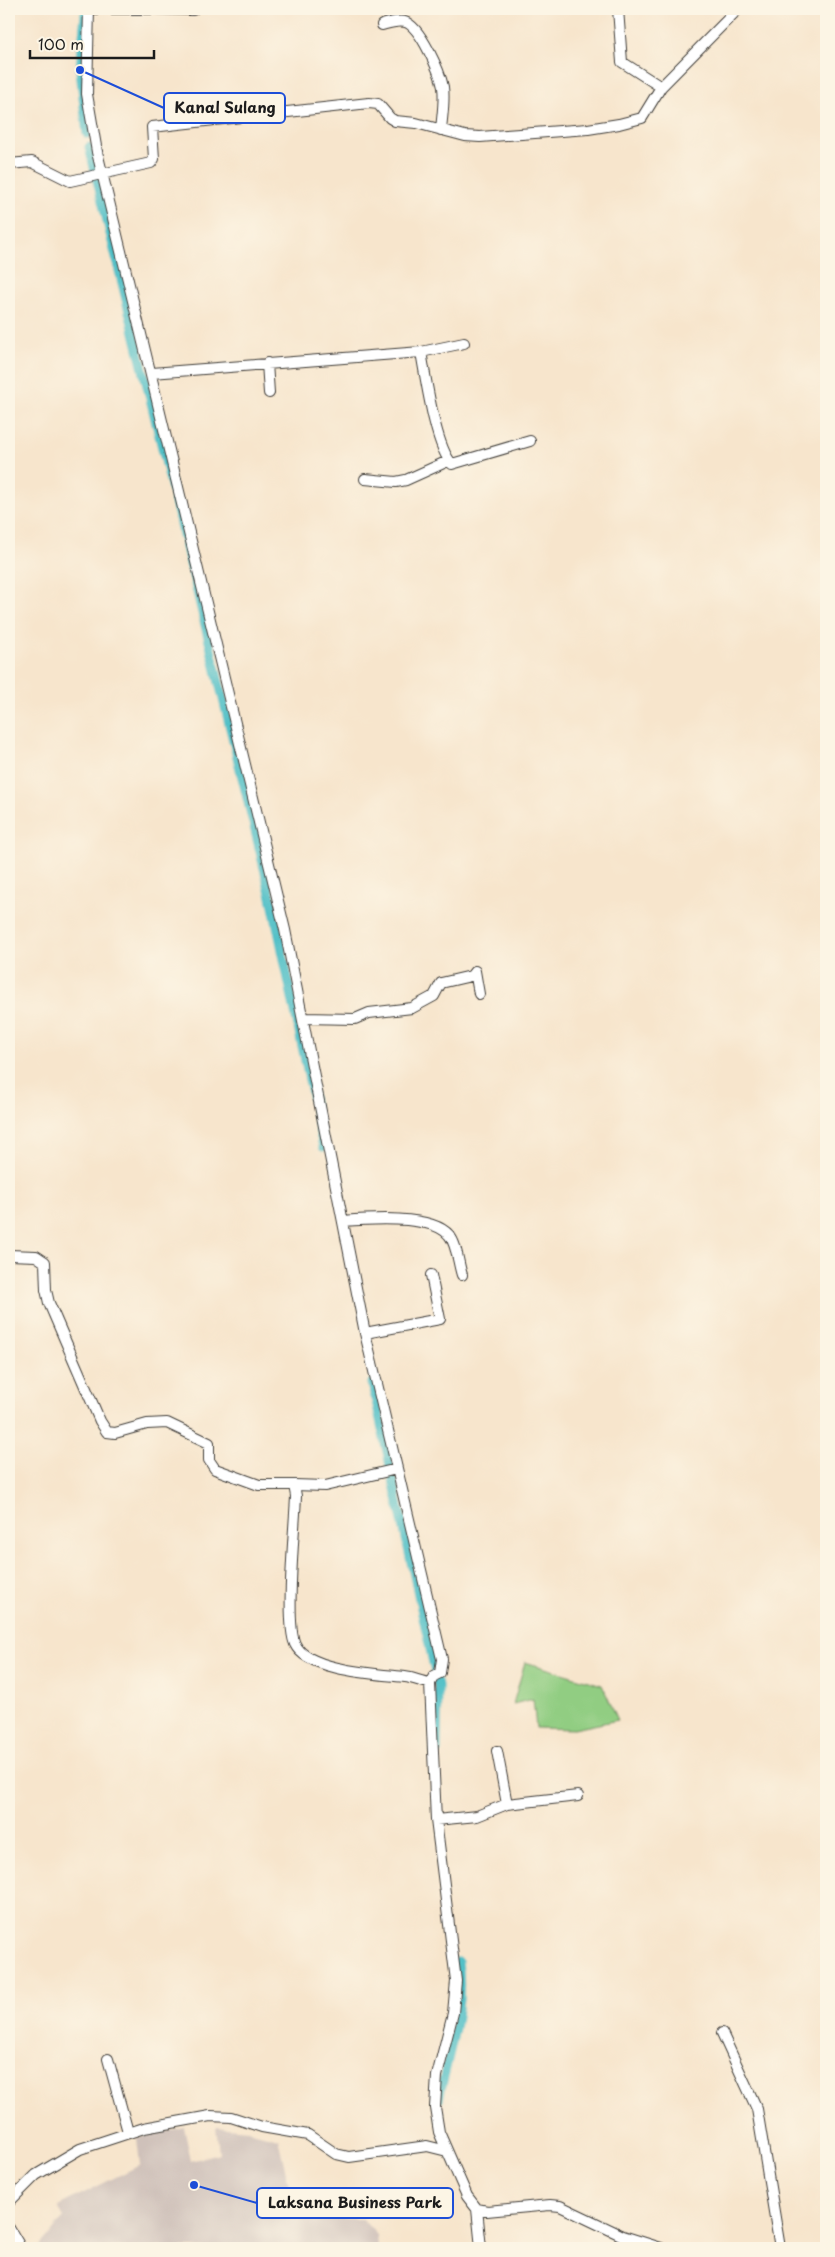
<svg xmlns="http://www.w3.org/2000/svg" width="835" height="2257" viewBox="0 0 835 2257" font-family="'Playpen Sans',sans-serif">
  <rect width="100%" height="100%" fill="#fcf5e5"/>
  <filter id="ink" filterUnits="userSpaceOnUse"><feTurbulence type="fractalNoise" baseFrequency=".02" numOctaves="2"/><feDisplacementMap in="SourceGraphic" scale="10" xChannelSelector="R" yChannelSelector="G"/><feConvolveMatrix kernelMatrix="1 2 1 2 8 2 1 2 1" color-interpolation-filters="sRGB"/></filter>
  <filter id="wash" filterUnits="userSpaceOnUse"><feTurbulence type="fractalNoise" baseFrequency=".0096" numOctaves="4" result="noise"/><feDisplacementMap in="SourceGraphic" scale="20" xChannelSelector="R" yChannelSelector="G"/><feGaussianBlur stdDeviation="1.12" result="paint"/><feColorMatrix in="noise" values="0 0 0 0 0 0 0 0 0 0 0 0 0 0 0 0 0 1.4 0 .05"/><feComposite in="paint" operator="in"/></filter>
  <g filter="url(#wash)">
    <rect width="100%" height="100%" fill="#f7e5cc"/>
    <path fill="#cfc1ba" d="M184,2127L191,2161L219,2153L216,2127L248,2130L278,2138L296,2217L362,2219L377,2235L378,2248H38L64,2218L58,2206L140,2165L137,2138Z"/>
    <path fill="#91cd82" stroke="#56744f" d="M525,1662L602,1685L618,1720L574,1729L536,1728L533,1699L513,1704Z"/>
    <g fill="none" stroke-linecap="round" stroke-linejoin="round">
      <path stroke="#51c0c7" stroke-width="9" d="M85,14L80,70L87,134
        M89,147L271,897L323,1147
        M372,1383L438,1686L437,1750
        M439,2099C448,2054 465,2008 458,1962"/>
    </g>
  </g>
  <g filter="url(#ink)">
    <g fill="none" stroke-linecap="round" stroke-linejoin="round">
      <defs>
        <path id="minor" d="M89,9L87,94L97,152L285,930L365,1333L442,1659L440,1673L434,1676L430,1683L436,1820L456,1981L453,2013L437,2076L435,2107L439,2132L467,2196L477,2209L487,2211L550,2205L560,2206L623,2236L661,2248
          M89,9H151
          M153,9L193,10
          M618,9L622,62L661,87
          M382,25C389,23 397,20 405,22C420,26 440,72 443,87C445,101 442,116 441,130
          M9,164L32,162L70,181L151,163L154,159L152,127L369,103L378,104L390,118L395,121L416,123L465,136L480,137L588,129L619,124L642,118L661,87L738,9
          M421,352C426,378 435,446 452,464L530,441
          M267,363L269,393
          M152,373L421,352L464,343
          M365,479L396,482L406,480L448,461
          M303,1018L355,1019L369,1013L412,1008L434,996L441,983L471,976L475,971L479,994
          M343,1221C368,1219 432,1214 449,1235C457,1244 458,1263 462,1275
          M9,1255L36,1256L45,1262L46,1290L49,1303L100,1421L107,1432L115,1433L147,1424L167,1423L209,1443V1460L215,1469L259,1485H294L296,1496C295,1524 285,1623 295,1644C307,1671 379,1674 405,1677C414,1678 421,1682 430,1683
          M365,1333L440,1319L431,1275
          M294,1485L325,1486L397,1469
          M497,1751L507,1804
          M436,1820L477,1816L507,1804L578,1796
          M722,2033L757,2109L780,2248
          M108,2059L128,2132
          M9,2202L36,2175L80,2149L144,2128L210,2116L231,2117L262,2127L308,2135L336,2154L349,2157L427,2146L447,2151
          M477,2209L481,2248
          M9,2228L21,2248"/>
      </defs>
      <use href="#minor" stroke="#3d3a36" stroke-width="12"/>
      <use href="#minor" stroke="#fff" stroke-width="10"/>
    </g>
  </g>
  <path fill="none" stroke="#1d4ed8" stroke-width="2" d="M80 70L164 108M194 2185L257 2203"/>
  <g fill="#1d4ed8" stroke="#fcf5e5" stroke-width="2">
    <circle cx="80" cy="70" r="5"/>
    <circle cx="194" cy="2185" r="5"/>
  </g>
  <g fill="#fcf5e5" stroke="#1d4ed8" stroke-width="2">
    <rect x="164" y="93" width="121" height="30" rx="5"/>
    <rect x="257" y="2188" width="196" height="30" rx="5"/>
  </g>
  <g font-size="15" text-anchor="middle" font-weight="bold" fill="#1c1c1c">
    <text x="225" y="113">Kanal Sulang</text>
    <text x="355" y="2208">Laksana Business Park</text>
  </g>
  <rect width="835" height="2257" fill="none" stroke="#fcf5e5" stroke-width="30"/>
  <path d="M30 50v8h124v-8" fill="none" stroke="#1c1c1c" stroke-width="2.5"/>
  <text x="38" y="50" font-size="15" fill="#1c1c1c" stroke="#fcf5e5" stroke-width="4" paint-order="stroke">100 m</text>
</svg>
